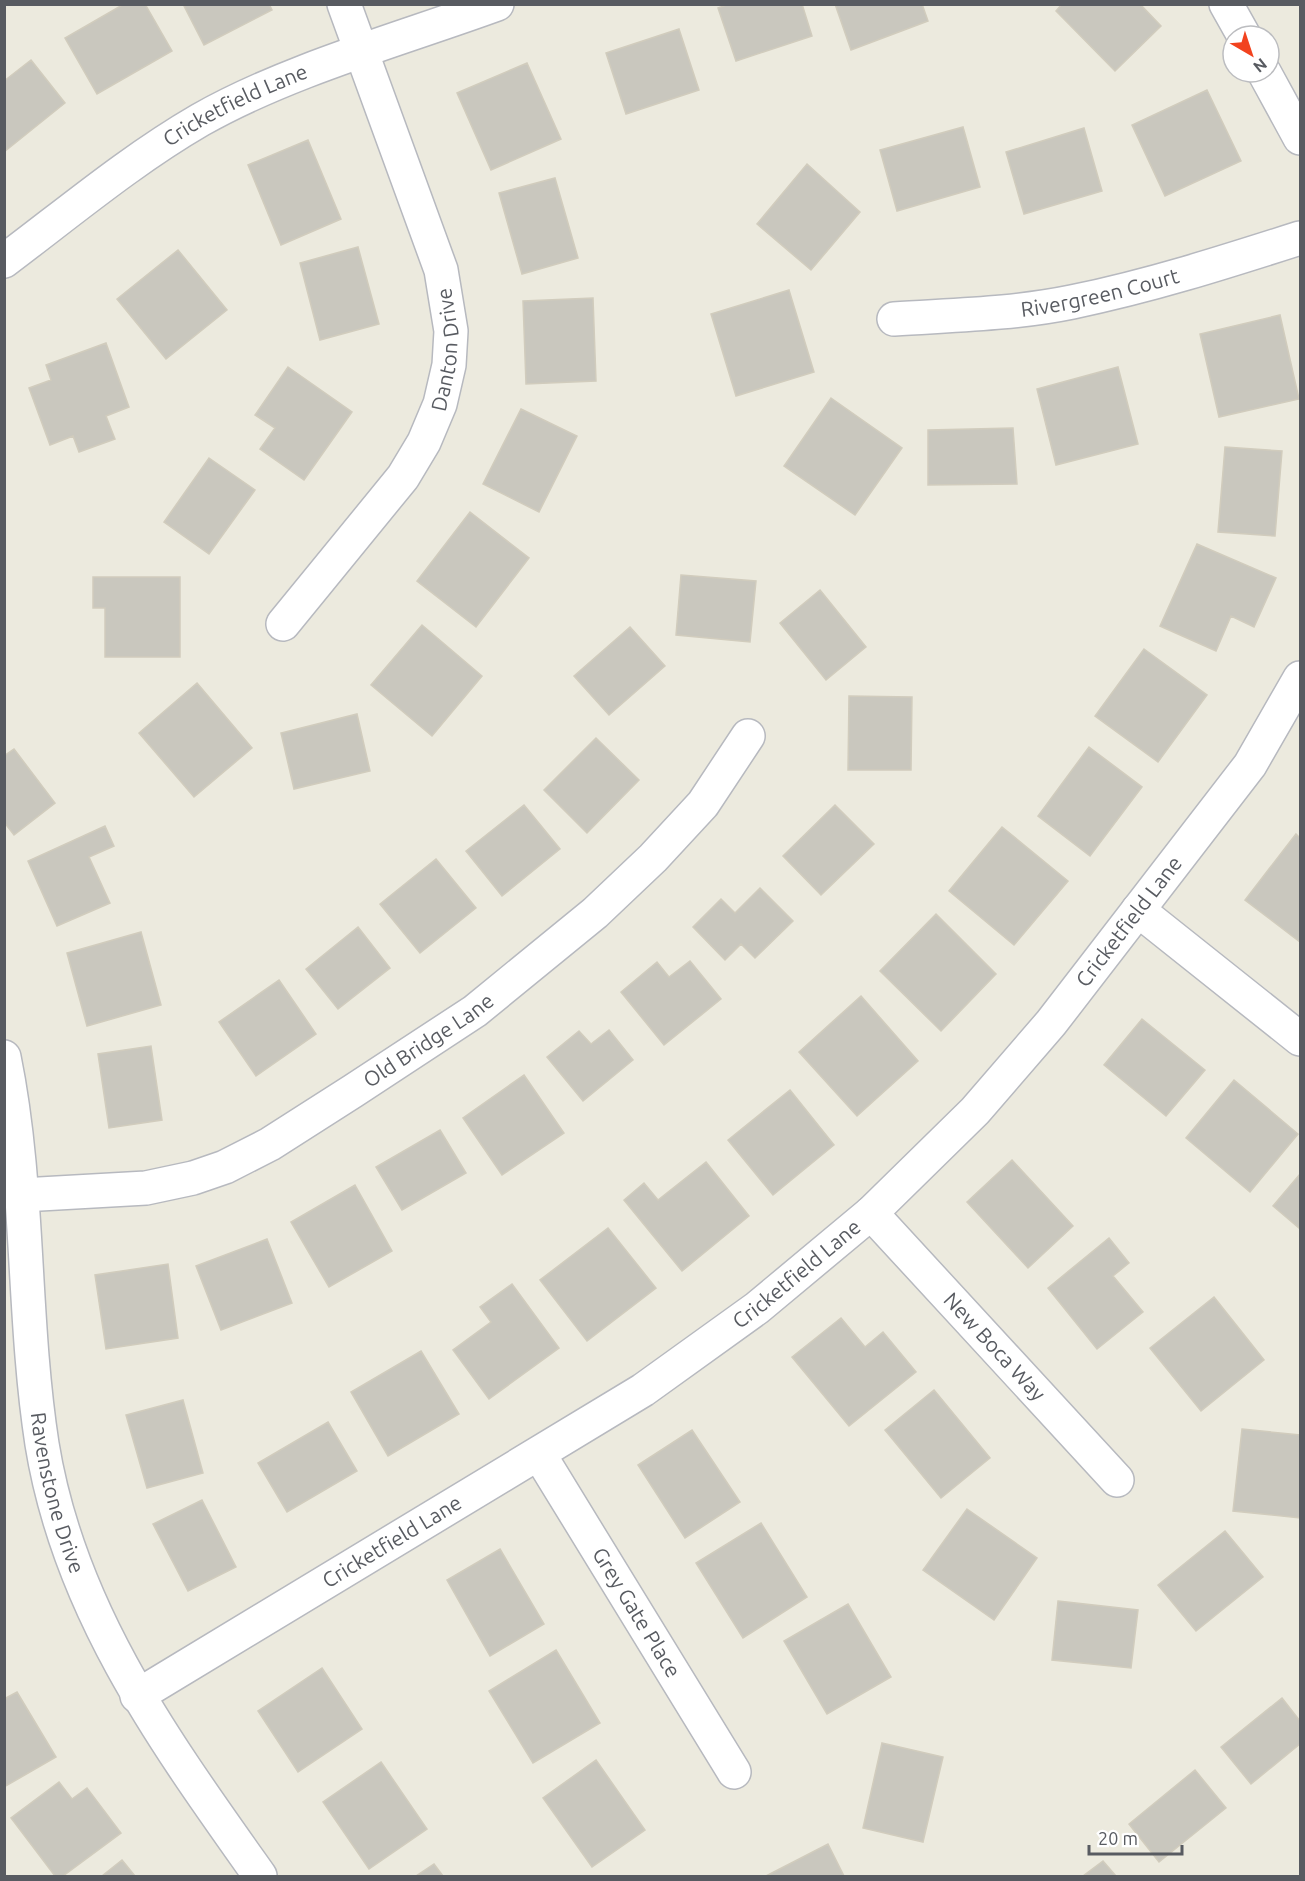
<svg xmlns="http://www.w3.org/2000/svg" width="1305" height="1881" viewBox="0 0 1305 1881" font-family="Ubuntu,sans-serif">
  <rect width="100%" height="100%" fill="#eceade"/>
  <path fill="#c9c7be" stroke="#d1ccbd" stroke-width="1.5" d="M124,4H145L172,51L97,94L65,38Z
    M183,4H269L272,10L204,45Z
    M729,4H802L812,36L736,61L718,8Z
    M835,4H922L928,21L851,50Z
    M1062,4H1140L1161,26L1115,71L1056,11Z
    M679,29L699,90L626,114L606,53Z
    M31,60L65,103L4,152V81Z
    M527,63L561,139L491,170L457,93Z
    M1207,90L1241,161L1165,196L1132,125Z
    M963,127L980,187L897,211L880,150Z
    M1084,128L1102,191L1024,214L1006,152Z
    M308,140L341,219L281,245L248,165Z
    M807,164L860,212L811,270L757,224Z
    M555,178L578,258L522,274L499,193Z
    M358,247L379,324L320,340L300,263Z
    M178,250L227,310L166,359L117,299Z
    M789,290L814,372L736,396L711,314Z
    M593,298L596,381L526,384L523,301Z
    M1280,315L1299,399L1219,417L1200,334Z
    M106,343L129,407L106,416L115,439L79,452L73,436L50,445L29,388L51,380L46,365Z
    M288,367L352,412L304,480L260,449L275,428L255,415Z
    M1118,367L1138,444L1056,465L1037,389Z
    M831,398L902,448L855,515L784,466Z
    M521,409L577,436L539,512L483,484Z
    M1013,428L1017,484L928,485V430Z
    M1225,447L1282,451L1275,536L1218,532Z
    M209,458L255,490L209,554L164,522Z
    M470,512L529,558L476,627L417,581Z
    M1197,544L1276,578L1254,627L1231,616L1216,651L1160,626Z
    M681,575L756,581L750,642L676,635Z
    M93,577H180V657H105V608H93Z
    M820,590L866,647L826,680L780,623Z
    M422,625L482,676L432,736L371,685Z
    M630,627L665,666L609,715L574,676Z
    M1144,649L1207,695L1158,762L1095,716Z
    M197,683L252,748L194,797L139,733Z
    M849,696L912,697L911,770H848Z
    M357,714L370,771L294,789L281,733Z
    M596,738L639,780L587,833L544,790Z
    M1089,747L1142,787L1090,856L1038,816Z
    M14,749L55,803L14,835L4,822V756Z
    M524,805L560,849L502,896L466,851Z
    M835,805L874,844L821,895L783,856Z
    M105,826L114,846L89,857L110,903L57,926L28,861Z
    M1002,827L1068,881L1014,945L949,891Z
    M1296,834L1300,838V942L1245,900Z
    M436,859L476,908L420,953L380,904Z
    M760,888L793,921L755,958L741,944L725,960L693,927L721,899L735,913Z
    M936,914L996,974L941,1031L880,971Z
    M358,927L390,968L338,1009L306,969Z
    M141,932L161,1005L87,1026L67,953Z
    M690,961L721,999L664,1045L621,992L657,962L669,977Z
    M279,980L316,1034L256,1076L219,1022Z
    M861,996L918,1061L857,1116L799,1052Z
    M1142,1019L1205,1070L1166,1116L1104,1065Z
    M609,1030L633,1060L583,1101L547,1057L579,1031L591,1044Z
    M151,1046L162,1120L109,1128L98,1054Z
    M524,1075L564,1133L502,1175L463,1118Z
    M1234,1080L1298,1134L1250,1192L1186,1138Z
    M790,1090L834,1145L773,1195L728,1140Z
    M440,1130L466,1173L402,1210L376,1167Z
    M1012,1160L1073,1226L1028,1268L967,1202Z
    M706,1162L749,1216L682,1271L624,1200L644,1183L658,1200Z
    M1300,1174V1229L1273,1206Z
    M355,1185L392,1251L329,1287L291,1222Z
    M608,1228L656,1288L587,1341L540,1280Z
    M1109,1238L1129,1263L1113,1276L1143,1312L1097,1349L1048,1288Z
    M267,1239L292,1303L221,1330L196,1266Z
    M168,1264L178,1338L106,1349L95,1275Z
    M512,1284L559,1348L489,1399L453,1350L491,1322L480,1307Z
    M1214,1297L1264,1360L1201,1411L1150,1348Z
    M841,1318L865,1347L883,1332L916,1372L849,1426L792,1357Z
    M421,1351L459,1414L388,1456L351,1392Z
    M934,1390L990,1458L941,1498L885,1430Z
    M183,1400L203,1473L147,1488L126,1415Z
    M328,1422L357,1471L287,1512L258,1463Z
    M1242,1429L1300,1435V1518L1233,1511Z
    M692,1430L740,1502L685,1538L638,1465Z
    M202,1500L236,1567L188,1591L153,1524Z
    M967,1509L1037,1558L994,1620L923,1570Z
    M761,1523L807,1597L743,1638L696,1563Z
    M1225,1531L1263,1577L1196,1631L1158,1585Z
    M500,1549L544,1624L490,1656L447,1580Z
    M1058,1601L1138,1610L1131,1668L1052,1660Z
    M848,1604L891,1677L827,1714L784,1641Z
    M556,1650L600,1723L533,1763L489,1691Z
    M322,1668L362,1729L298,1772L258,1711Z
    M17,1692L56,1757L4,1787V1699Z
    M1282,1698L1300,1721V1744L1251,1784L1221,1747Z
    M882,1743L943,1757L923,1842L863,1828Z
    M596,1760L645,1830L592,1867L543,1798Z
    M381,1762L427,1829L369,1869L323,1802Z
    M1195,1770L1226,1808L1159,1862L1129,1824Z
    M59,1782L72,1799L87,1788L121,1833L63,1876H55L11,1818Z
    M828,1844L844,1876H766Z
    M122,1860L135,1876H102Z
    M1103,1861L1116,1876H1083Z
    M434,1864L443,1876H416Z"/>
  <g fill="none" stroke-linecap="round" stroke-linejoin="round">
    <defs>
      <g id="street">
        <path d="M1226,4L1244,36"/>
        <path d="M1264,72L1300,138"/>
        <path id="s1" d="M4,261C68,213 131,160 200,120C288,70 401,39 497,4"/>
        <path id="s2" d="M894,319C953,315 1014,314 1072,302C1150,286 1225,262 1300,238"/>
        <path id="s3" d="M283,624L403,477L424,442L440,404L449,365L451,331L441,270L344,4"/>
        <path d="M1138,910L1300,1039"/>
        <path id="s4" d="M4,1057C30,1184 22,1315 42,1444C69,1611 165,1742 260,1876"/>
        <path id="s5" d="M22,1195L146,1188L193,1178L225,1167L270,1144L353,1091L475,1011L595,913L653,858L703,804L748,736"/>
        <path id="s6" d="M871,1213L1117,1480"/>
        <path id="s7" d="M539,1454L734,1772"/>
        <path id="s8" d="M137,1696L643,1390L757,1308L871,1213L975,1111L1051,1023L1250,765L1300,678"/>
      </g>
    </defs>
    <use href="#street" stroke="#b7b9bf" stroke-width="36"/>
    <use href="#street" stroke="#fff" stroke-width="33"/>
  </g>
  <g text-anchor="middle" stroke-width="4.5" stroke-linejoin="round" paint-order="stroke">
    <g font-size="21" fill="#585b61" stroke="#fff">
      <text dy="7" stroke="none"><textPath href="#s1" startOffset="280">Cricketfield Lane</textPath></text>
      <text dy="7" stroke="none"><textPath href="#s2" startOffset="208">Rivergreen Court</textPath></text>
      <text dy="7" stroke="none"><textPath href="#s3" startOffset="327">Danton Drive</textPath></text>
      <text dy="7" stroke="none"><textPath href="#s8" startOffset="1270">Cricketfield Lane</textPath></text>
      <text dy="7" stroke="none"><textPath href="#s5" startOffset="446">Old Bridge Lane</textPath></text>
      <text dy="7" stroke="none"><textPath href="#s8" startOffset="784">Cricketfield Lane</textPath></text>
      <text dy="7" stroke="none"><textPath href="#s6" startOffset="182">New Boca Way</textPath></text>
      <text dy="7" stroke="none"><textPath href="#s4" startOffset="440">Ravenstone Drive</textPath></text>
      <text dy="7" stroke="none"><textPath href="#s8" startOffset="298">Cricketfield Lane</textPath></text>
      <text dy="7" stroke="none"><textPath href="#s7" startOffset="186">Grey Gate Place</textPath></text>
    </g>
  </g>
  <rect width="1305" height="1881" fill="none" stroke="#585b61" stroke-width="12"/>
  <g transform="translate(1251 54) rotate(141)"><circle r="28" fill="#ffffff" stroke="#bcbdc0" stroke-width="1.5"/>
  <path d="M0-4.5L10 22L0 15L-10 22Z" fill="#f2431f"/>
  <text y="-9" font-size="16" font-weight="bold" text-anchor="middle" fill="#585b61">N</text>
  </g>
  <path d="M1089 1845v9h93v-9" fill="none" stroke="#585b61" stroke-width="3"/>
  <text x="1098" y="1845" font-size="18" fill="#585b61" stroke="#ffffff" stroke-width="4.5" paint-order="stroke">20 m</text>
</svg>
